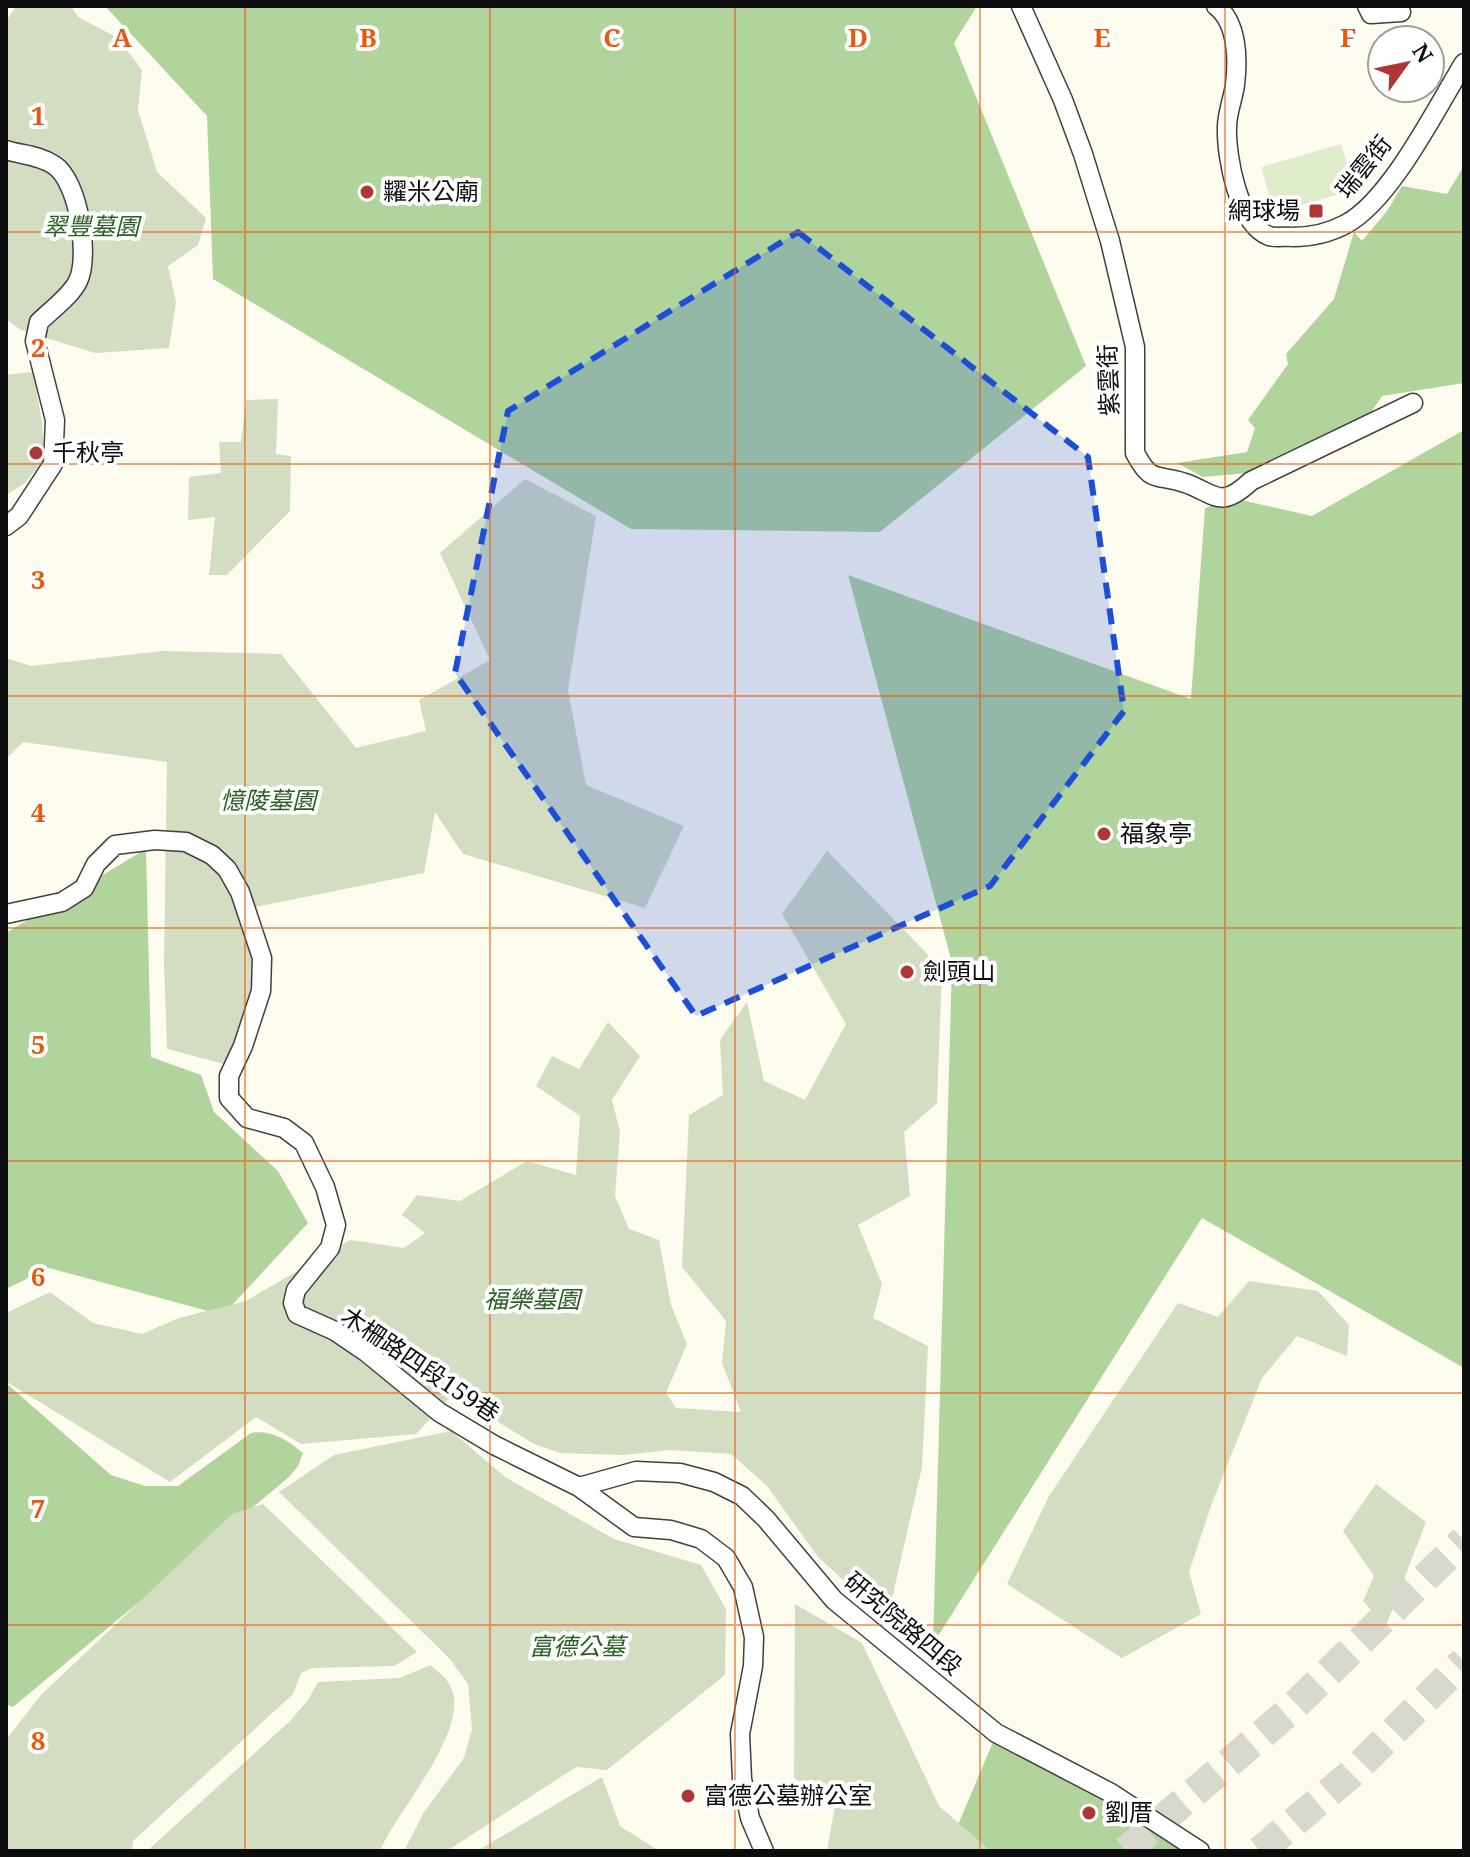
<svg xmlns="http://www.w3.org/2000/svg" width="1470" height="1857" viewBox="0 0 1470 1857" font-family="'Noto Serif','Noto Sans TC',serif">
  <rect width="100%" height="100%" fill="#fdfcee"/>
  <path fill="#b1d39c" d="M105,6H977L954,43L1086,366L880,532L631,529L213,279L207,116Z
    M1464,166V383L1382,396L1369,416L1247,473L1203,477L1177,463L1247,452L1255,428L1248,420L1288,364L1286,354L1334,299L1354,232L1362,241L1387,211L1402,186L1447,194Z
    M1464,430V1368L1202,1218L933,1644L952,963L848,575L1191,699L1205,508L1237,499L1312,516Z
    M146,849L151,1057L201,1075L214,1112L278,1171L308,1223L223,1315L49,1268L6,1289V933Z
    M6,1383L111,1475L145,1486H178L251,1433C272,1429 287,1440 303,1453L298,1466L289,1477L13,1707L6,1704Z
    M993,1742L1119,1805L1181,1851H947Z"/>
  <path fill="#d2ddc2" d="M16,6H71L78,17L118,38L142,70L138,110L157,172L206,218L198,245L168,266L176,302L169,348L95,353L21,330L6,319V22Z
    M33,372L42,423L44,460L25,483L6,495V375Z
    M278,399L276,454L291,456L290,511L227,575H209L215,517L188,520L189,477L221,473L219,442H241L246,400Z
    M525,479L596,516L568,690L586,785L684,826L645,908L463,854L435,812L424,873L250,908L256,977L247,1028L228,1065L167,1049L164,963L167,762L23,742L6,759V658L31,666L162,651L281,654L356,748L426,731L419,700L490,660L440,553Z
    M827,851L942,969L937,1103L904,1132L910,1196L858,1225L882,1284L873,1318L928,1346L922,1467L887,1620L818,1557L767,1486L731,1454L670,1450L623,1455L560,1453L534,1444L453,1394L416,1434L301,1444L256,1417L170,1482L7,1382L6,1313L50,1292L93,1323L142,1334L179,1318L246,1301L350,1240L404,1248L425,1233L402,1215L417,1195L460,1201L527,1161L576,1175L580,1116L536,1086L552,1056L579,1069L608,1022L640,1056L612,1100L620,1132L615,1196L629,1229L659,1240L671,1305L687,1344L666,1393L676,1408L741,1412L722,1363L726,1321L682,1267L689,1115L723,1095L720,1040L747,1002L764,1081L805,1100L846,1024L782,914Z
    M1249,1281L1318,1291L1349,1325L1347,1356L1297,1336L1262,1378L1212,1503L1189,1572L1201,1614L1122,1658L1007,1584L1049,1496L1178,1303L1218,1317Z
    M451,1431L505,1477L614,1539L701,1565L726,1609L725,1675L607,1770L576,1767L447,1851H404L424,1812L464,1758L472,1729L468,1684L450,1659L279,1492L334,1455Z
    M1376,1484L1426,1522L1386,1626L1363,1601L1374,1576L1343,1531Z
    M263,1504L417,1652L394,1666L312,1668L301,1673L293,1694L133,1841L132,1851H6V1740L41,1695L232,1514Z
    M795,1604L862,1643L939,1806L991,1851H827L835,1806L794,1778Z
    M430,1665C436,1670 444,1676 448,1682C477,1724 396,1811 380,1851H147L289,1722L308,1700L318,1682L400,1678Z
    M602,1777L620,1826L659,1851H477Z"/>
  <path fill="#dfeccc" d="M1341,144L1354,190L1274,213L1261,167Z"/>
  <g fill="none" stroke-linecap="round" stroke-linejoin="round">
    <path stroke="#d9d8cc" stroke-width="30" stroke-dasharray="30 15" stroke-linecap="butt" d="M1126,1851L1287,1713L1464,1540
      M1260,1851L1351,1774L1464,1661"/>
    <defs>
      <path id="minor" d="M1021,6L1063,100L1083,154L1110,241L1135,347V453C1152,485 1156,473 1185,483C1216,494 1220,510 1251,481L1413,403
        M1216,6C1238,23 1238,60 1235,85C1233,99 1227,113 1227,127C1226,156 1238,224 1269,236C1275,238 1287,236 1293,237C1311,237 1331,232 1346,224C1391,200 1437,107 1464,63
        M1367,6L1371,14L1401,12
        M6,150C22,155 39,155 54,165C79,181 90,257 78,281C71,296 51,310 39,322L35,341L55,420L53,464L19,516L6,526
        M6,914L62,902L84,888L96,864L115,845L155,840L186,842L212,855L227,869L240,892L262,958L261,991L243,1046L229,1076V1098L247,1118L284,1128L304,1143L325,1187L336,1225L330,1248L296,1290L293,1303L297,1314L335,1331L366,1352L439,1412L494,1445L579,1487L634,1527L671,1530L701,1539L726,1558L743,1587L754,1637L753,1666L740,1734L742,1779L750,1818L764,1851
        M579,1487L636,1471L680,1473L714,1482L742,1496L766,1519L834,1600L996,1733L1111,1793L1200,1851"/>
    </defs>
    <use href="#minor" stroke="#404040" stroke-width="21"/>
    <use href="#minor" stroke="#fff" stroke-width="18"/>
  </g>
  <path fill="#1d4ed8" fill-opacity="0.2" stroke="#1d4ed8" stroke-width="6" stroke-dasharray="16 10" stroke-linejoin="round" d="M798,232L1088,457L1124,711L990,886L696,1016L455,673L508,411Z"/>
  <path fill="none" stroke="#e8590c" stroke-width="2" stroke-opacity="0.55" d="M245,6V1851M490,6V1851M735,6V1851M980,6V1851M1225,6V1851M6,232H1464M6,464H1464M6,696H1464M6,928H1464M6,1161H1464M6,1393H1464M6,1625H1464"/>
  <g fill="#af3733" stroke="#fff" stroke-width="3">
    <circle cx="367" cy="192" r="8"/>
    <rect x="1308" y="203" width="16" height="16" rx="4"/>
    <circle cx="36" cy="453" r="8"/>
    <circle cx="1104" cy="834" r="8"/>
    <circle cx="907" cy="972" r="8"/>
    <circle cx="688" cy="1796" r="8"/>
    <circle cx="1089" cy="1813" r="8"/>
  </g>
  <g text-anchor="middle" stroke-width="8" stroke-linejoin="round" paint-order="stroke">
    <g font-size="24" fill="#0d0d0d" stroke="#fff">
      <text transform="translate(1364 167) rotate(-51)" y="8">瑞雲街</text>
      <text transform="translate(1109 380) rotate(-92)" y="8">紫雲街</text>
      <text transform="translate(420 1365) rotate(34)" y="8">木柵路四段159巷</text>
      <text transform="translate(903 1624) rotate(40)" y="8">研究院路四段</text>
    </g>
    <g font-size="24" fill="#0d0d0d" stroke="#fff" text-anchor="start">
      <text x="383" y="200">糶米公廟</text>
      <text x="1300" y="219" text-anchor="end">網球場</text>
      <text x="52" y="461">千秋亭</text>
      <text x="1120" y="842">福象亭</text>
      <text x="923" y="980">劍頭山</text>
      <text x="704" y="1804">富德公墓辦公室</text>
      <text x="1105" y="1821">劉厝</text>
    </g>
    <g font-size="24" font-style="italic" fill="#2b5e24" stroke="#fff">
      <text x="91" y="235">翠豐墓園</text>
      <text x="268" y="809">憶陵墓園</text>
      <text x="532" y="1308">福樂墓園</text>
      <text x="577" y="1655">富德公墓</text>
    </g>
  </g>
  <g font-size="26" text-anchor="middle" font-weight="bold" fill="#e8590c" stroke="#fff" stroke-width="8" stroke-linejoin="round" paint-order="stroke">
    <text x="122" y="47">A</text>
    <text x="368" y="47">B</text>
    <text x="612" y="47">C</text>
    <text x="858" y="47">D</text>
    <text x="1102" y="47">E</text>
    <text x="1348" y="47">F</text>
    <text x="38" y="125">1</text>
    <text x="38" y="357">2</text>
    <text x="38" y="589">3</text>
    <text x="38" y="822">4</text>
    <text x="38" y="1054">5</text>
    <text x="38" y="1286">6</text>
    <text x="38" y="1518">7</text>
    <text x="38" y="1750">8</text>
  </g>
  <rect width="1470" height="1857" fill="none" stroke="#0d0d0d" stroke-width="16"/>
  <g transform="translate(1406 64) rotate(57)"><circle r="38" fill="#ffffff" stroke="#9e9e9e" stroke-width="2"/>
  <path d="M0-6L14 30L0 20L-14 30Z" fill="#af3733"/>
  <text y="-12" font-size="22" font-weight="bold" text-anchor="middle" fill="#0d0d0d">N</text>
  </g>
</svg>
